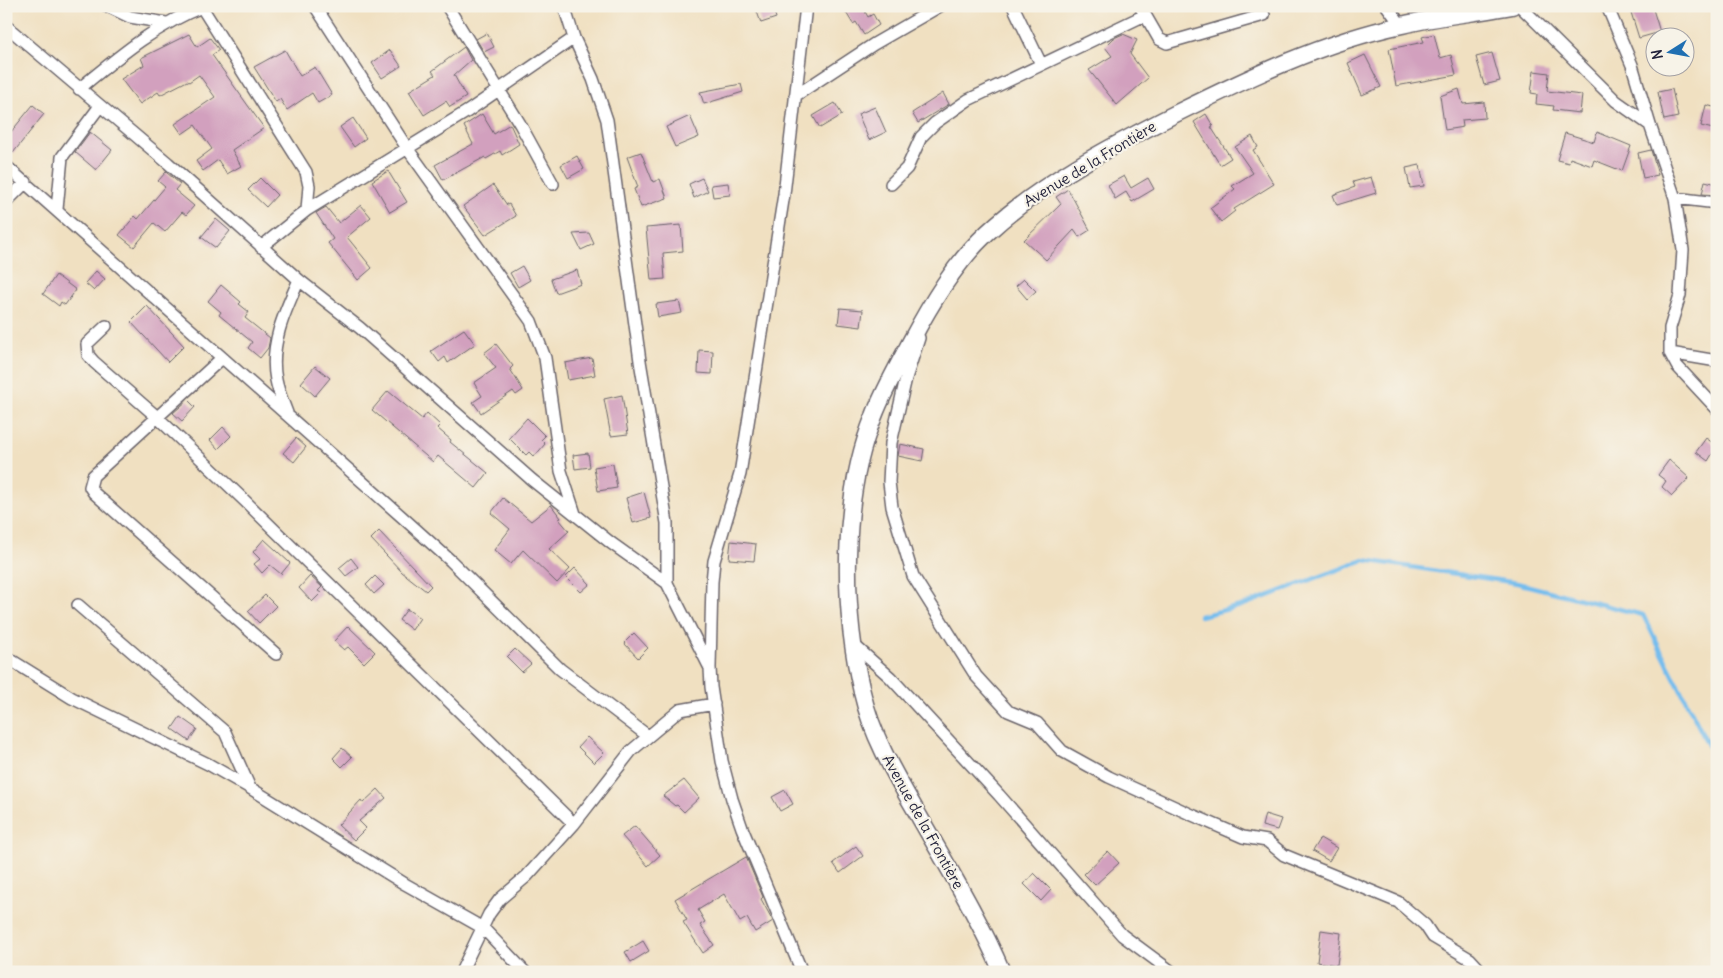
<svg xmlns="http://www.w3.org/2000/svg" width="1723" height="978" viewBox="0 0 1723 978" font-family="Delius,sans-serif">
  <rect width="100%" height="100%" fill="#f7f3e8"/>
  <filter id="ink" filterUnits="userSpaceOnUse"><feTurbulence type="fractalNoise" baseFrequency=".02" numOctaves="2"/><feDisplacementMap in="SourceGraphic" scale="10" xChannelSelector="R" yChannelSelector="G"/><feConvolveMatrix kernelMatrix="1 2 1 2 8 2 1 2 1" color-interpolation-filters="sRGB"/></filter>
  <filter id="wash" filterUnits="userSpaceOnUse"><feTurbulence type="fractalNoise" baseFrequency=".0096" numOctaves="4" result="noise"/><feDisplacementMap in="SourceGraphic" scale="20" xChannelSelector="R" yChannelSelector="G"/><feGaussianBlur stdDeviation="1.12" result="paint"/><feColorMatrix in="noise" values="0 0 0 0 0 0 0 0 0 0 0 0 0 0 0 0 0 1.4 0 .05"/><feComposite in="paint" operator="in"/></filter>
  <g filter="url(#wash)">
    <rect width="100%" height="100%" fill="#f0e0c1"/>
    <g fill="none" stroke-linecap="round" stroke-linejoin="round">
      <path stroke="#76bded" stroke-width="4.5" d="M1200,616L1241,606L1364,560L1517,583L1643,615L1717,763"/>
    </g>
    <g id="blocks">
      <path fill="#d2a0be" d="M755,6H772L776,18L761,23Z
        M842,6H862L868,17L873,14L879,25L864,35L856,22L853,24Z
        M1629,6H1652L1660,32L1639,38Z
        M487,33L494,47L484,52L476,39Z
        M189,34L197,47L210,38L219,50L212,55L264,128L232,150L241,166L227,174L218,160L203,171L196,161L212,149L195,125L182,134L175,124L215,97L199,75L189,82L187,81L160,95L158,92L140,104L121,79L144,65L141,58Z
        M1123,34L1137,40L1130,54L1148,78L1117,105L1089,70L1112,56L1105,47L1114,38Z
        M1434,34L1440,58L1451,55L1456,75L1396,86L1389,49L1424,42L1422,37Z
        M464,47L471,60L454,75L466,97L450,107L446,101L424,115L409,91L435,75L432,71Z
        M285,50L300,76L315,67L332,95L318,103L312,93L287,110L280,99L276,102L254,67Z
        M390,50L401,66L382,78L372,63Z
        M1492,53L1500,81L1484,85L1476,57Z
        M1365,55L1381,87L1362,95L1348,63Z
        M1534,71L1549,73L1547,91L1582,95L1580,113L1553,110L1554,106L1536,104L1537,94L1531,93Z
        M741,84L743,92L704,104L700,92Z
        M1459,89L1463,104L1484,102L1485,118L1462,120L1463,127L1445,130L1440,96Z
        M1672,89L1678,117L1664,120L1658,92Z
        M943,93L949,104L918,123L912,113Z
        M835,103L842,115L820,128L813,116Z
        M33,105L44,114L13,153L6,148V138Z
        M1706,105L1717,108V130L1701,126Z
        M875,107L886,132L869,140L858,114Z
        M482,114L494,134L510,124L519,144L502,155L500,151L486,159L485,157L443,180L435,165L473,144L464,126Z
        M1206,114L1213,126L1211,127L1231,158L1220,165L1194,122Z
        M690,116L699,137L675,147L666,127Z
        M353,118L366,138L354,147L340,127Z
        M90,132L112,150L96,170L75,152Z
        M1597,132L1631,146L1622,171L1594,160L1592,166L1570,158L1569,163L1557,160L1565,133L1594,142Z
        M1252,136L1258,147L1253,150L1274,184L1234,209L1235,211L1221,222L1210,208L1235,189L1232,186L1253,173L1235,147Z
        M1651,150L1658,175L1643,178L1638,153Z
        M641,152L653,182L660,179L667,198L641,207L634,189L638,187L627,157Z
        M577,156L584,169L568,178L561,165Z
        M1420,165L1424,186L1410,188L1406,168Z
        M388,171L407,202L390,212L372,181Z
        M166,172L180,184L175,190L194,206L186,215L182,212L165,232L154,223L134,247L119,235L135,216L138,219L165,187L158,181Z
        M1124,176L1131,188L1148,178L1154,189L1132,202L1126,192L1115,199L1108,185Z
        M1371,177L1376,193L1337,205L1333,195L1355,187L1353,182Z
        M260,178L277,195L266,207L248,190Z
        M702,178L708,191L694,198L689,184Z
        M1705,181L1717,184V195L1702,194Z
        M728,183L730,195L713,197L711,185Z
        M493,185L507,205L509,204L516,216L485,235L463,206Z
        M1068,189L1090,230L1079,237L1074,230L1046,260L1024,240L1061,204L1056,197Z
        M361,205L371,217L347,237L372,268L358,280L328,243L333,239L316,213L326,207L339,223Z
        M216,219L230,231L216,248L201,237Z
        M681,225L683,251L663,253L665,279L651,280L646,228Z
        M589,233L594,244L581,250L573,234Z
        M522,266L530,280L518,287L510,273Z
        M577,270L581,284L556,293L551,279Z
        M96,271L105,279L94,291L85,283Z
        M56,275L76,290L65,305L61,302L59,306L43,294Z
        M1024,279L1036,291L1027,299L1016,286Z
        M221,285L241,302L239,304L249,312L245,318L270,338L268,348L260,358L248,348L252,342L219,315L221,312L208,301Z
        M679,301L682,313L658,317L656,304Z
        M147,306L184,346L168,362L131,322Z
        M840,308L863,310L861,327L838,324Z
        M464,329L475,344L448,363L445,357L439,362L431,351Z
        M496,344L513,366L510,369L523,390L516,395L513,391L481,413L473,402L482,396L474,383L496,368L484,353Z
        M699,350L713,351L712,374L698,373Z
        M592,358L595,375L568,380L565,363Z
        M315,366L330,378L315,396L301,383Z
        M388,391L422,419L427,413L440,425L437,428L451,440L450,442L488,473L476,488L438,456L433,462L372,410Z
        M622,395L628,434L611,436L604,399Z
        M188,400L195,407L182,421L173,413Z
        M527,418L545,436L541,440L545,444L534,457L529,452L526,455L509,438Z
        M223,427L231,436L218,449L210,440Z
        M296,438L306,447L294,462L283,453Z
        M1706,438L1717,446L1708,461L1696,452Z
        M900,444L924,449L922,461L898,456Z
        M588,453L590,467L575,469L573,455Z
        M1669,460L1689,478L1672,496L1662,487L1666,481L1658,475Z
        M613,464L617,488L598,491L594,467Z
        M644,492L651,518L633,523L626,498Z
        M503,498L531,521L551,505L561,518L559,519L569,531L549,549L570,569L557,583L523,550L511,564L494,550L510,529L491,513Z
        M379,531L431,586L426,591L402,572L371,539Z
        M264,539L290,563L281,574L270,565L262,573L254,564L260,559L253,552Z
        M731,541L756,544L754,561L729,559Z
        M351,558L358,567L346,576L339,568Z
        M575,568L590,584L581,592L566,577Z
        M310,576L322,587L318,591L321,593L312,602L299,588Z
        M375,576L384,585L374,594L366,585Z
        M265,595L276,606L259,623L248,611Z
        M407,609L420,618L412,630L399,620Z
        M348,626L375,652L364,663L348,647L344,650L334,641Z
        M634,633L648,648L638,658L624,643Z
        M515,649L531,664L522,672L507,657Z
        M180,717L197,729L189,741L172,729Z
        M587,737L604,753L594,763L578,747Z
        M342,748L352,757L342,767L333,758Z
        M684,780L699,798L684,812L677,805L675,806L663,796Z
        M378,789L386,798L359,821L366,828L354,840L338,825L361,800L363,803Z
        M785,790L793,804L780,811L772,797Z
        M1265,814L1281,819L1277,830L1262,826Z
        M635,826L660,855L648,866L622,836Z
        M1320,838L1337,848L1329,861L1312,851Z
        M856,846L863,856L840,873L833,863Z
        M1108,851L1119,863L1095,885L1084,874Z
        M746,857L763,897L761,899L773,921L755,932L747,918L740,922L724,894L698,910L705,922L700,925L714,945L703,953L683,922L687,920L675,899Z
        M1034,873L1051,890L1041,901L1024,884Z
        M1321,930L1341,933L1337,965L1317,962Z
        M643,941L649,951L631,962L625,952Z"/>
    </g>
  </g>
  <g filter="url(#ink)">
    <use href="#blocks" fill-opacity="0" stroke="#6a646a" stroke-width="1"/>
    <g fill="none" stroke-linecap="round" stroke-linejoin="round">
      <defs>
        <path id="street" d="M107,6L130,17L166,23
          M201,6L306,172L309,186L307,210
          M315,6L407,148L531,321L545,358L561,471L575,514
          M447,6L520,124L553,184
          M564,6L574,38L593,79L607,120L640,361L667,523V583L710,668L711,687L722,761L732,799L742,828L802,972
          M1013,6L1041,64
          M1140,6L1159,39L1167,43L1264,15
          M1387,6L1401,25
          M1520,6L1616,101L1650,125L1675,198L1683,250L1680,295L1670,328V353L1677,366L1717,409
          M1607,6L1632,65L1650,125
          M6,26L168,163L299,280L360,328L532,480L611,543L667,583
          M79,89C118,57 157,24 204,6
          M795,96L874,44L940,6
          M6,166L401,516L451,561L560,669L648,736
          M891,184L907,168L921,137L935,123L968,100L1145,15
          M1675,198L1717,203
          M6,202L26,182
          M57,209L62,157L100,106
          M261,247L307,210L468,111L574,38
          M106,326L87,344L88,355L94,362L157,417L245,501L574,824
          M919,338L906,378L891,443L889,482L892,507L913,576L976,676L1008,711L1037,723L1062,751L1109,777L1190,814L1243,837L1267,841L1284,855L1398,902L1425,925L1433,937L1470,959L1482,972
          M1670,353L1717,361
          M222,358L93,476L90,487L94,493L276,654
          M287,413C283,402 278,391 276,380C269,345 285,311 299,280
          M78,605L225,732L250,788
          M854,645L890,677L999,795L1122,935L1172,972
          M6,657L72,698L208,764L250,788L405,884L483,928L525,972
          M710,667L712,582L714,561L740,474L784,194L806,6
          M461,972L489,914L500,899L527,876L574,824L631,751L680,710L714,704"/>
        <path id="secondary" d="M1002,972C979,918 949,869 920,818C897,778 872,737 862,692C842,608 841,496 874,416C884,390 898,366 911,341C931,303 955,263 987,233C1041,183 1110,147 1175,114C1248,78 1322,42 1402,25C1438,16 1476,13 1512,6"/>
      </defs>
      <use href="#street" stroke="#6a646a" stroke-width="14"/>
      <use href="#secondary" stroke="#6a646a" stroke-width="19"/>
      <use href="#street" stroke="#fff" stroke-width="11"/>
      <use href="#secondary" stroke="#fff" stroke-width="16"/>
    </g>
  </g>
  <g text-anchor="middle" stroke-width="4.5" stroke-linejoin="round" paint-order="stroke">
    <g font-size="15" fill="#22223b" stroke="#f7f3e8">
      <text transform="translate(1090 164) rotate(-31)" y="5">Avenue de la Frontière</text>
      <text transform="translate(923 822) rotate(61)" y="5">Avenue de la Frontière</text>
    </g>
  </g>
  <rect width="1723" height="978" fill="none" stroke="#f7f3e8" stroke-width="25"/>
  <g transform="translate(1670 52) rotate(259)"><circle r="24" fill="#f7f3e8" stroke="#a29fa3"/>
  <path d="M0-4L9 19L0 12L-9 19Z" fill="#1f6fb2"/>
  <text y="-8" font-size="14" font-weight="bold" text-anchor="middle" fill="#22223b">N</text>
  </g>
</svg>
